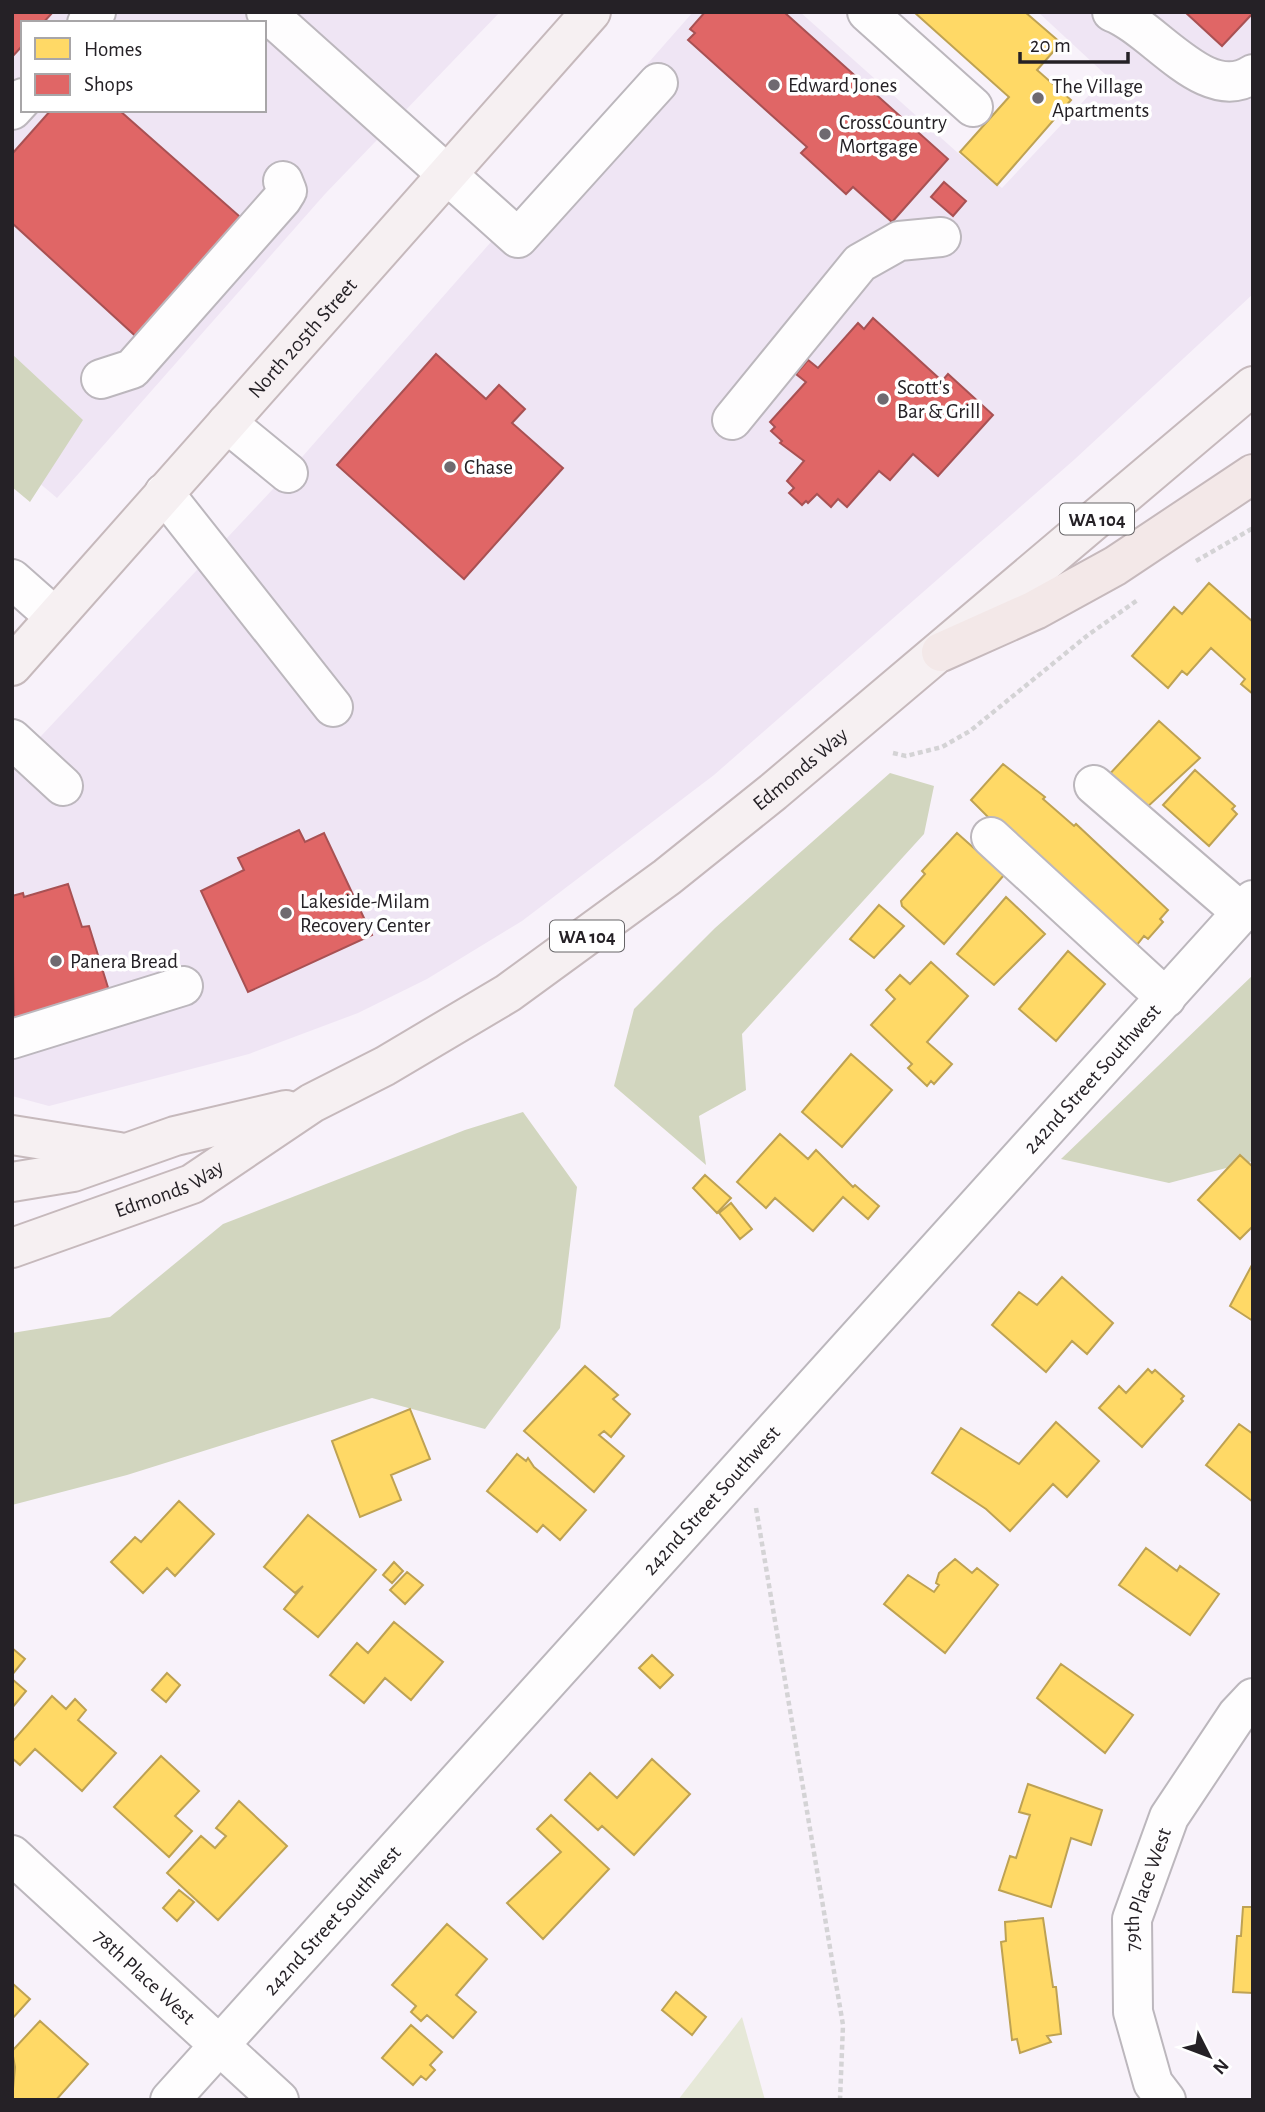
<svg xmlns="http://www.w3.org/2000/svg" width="1265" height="2112" viewBox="0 0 1265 2112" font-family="'Alegreya Sans',sans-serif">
  <rect width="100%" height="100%" fill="#f8f2fa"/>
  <path fill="#efe5f4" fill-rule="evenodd" d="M12,12H500L325,194L57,498L12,460ZM23,23H264V110H23Z
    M693,12H800L958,153L1002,188L1107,76L1038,12H1253V294L1075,459L714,775L522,921L427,979L358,1013L249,1054L49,1106L12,1096V767L288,473Z"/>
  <path fill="#e6e8d8" d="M742,2017L765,2100H678Z"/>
  <path fill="#d2d6bf" d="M12,354L83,420L30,502L12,487Z
    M890,773L934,786L924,834L742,1034L746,1090L699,1116L706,1165L614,1086L634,1009L715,928Z
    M1253,975V1161L1169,1183L1061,1159Z
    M523,1112L577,1187L560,1328L485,1429L372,1398L127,1475L12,1505V1333L110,1317L223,1224L465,1130Z"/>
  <path fill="#ffd966" stroke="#bea253" stroke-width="2" d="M914,12H1025L1061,43L1037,70L1071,100L997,185L960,152L1009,97Z
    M1209,583L1253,622V694L1241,684L1245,679L1211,648L1187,675L1182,671L1168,688L1132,656L1174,607L1182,614Z
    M1159,721L1200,758L1143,811L1106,778Z
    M1003,764L1045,797L1043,799L1074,826L1076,824L1168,910L1160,919L1163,922L1148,939L1144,936L1136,946L1012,841L971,800Z
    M1195,770L1235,806L1232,809L1237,814L1209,846L1163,805Z
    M957,833L1004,875L944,944L902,906L901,901L925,874L922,871Z
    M1006,897L1045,934L994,985L957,954Z
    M879,905L904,926L874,958L850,939Z
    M1068,951L1105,984L1056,1041L1019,1009Z
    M931,962L968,996L927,1042L952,1064L934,1084L931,1081L927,1086L908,1068L912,1064L871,1025L895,999L886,990L900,975L910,984Z
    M851,1054L892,1090L842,1147L802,1112Z
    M780,1134L808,1159L816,1150L853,1187L855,1185L879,1206L868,1219L843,1197L813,1231L775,1198L766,1208L737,1182Z
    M1240,1155L1253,1167V1226L1240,1239L1198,1200Z
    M705,1175L731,1198L717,1213L693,1188Z
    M731,1203L752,1229L740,1239L719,1213Z
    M1253,1263V1321L1230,1306Z
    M1062,1277L1113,1323L1087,1354L1072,1341L1046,1372L992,1325L1019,1292L1037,1305Z
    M585,1366L618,1395L613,1399L630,1414L611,1437L604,1431L599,1435L624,1456L594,1492L524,1431Z
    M1148,1369L1152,1373L1155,1370L1184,1396L1181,1399L1183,1401L1142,1447L1099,1408L1119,1386L1126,1393Z
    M410,1409L430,1459L391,1475L401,1500L360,1517L332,1441Z
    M1056,1422L1099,1461L1067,1497L1053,1484L1010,1531L986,1509L932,1473L961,1428L1019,1464Z
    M1239,1424L1253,1434V1502L1206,1465Z
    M517,1454L526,1461L528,1458L534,1467L586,1510L560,1540L543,1525L537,1532L487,1491Z
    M179,1501L214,1534L175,1576L167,1568L143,1593L111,1562L135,1537L141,1542Z
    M308,1515L376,1570L318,1637L284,1609L303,1586L295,1593L264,1567Z
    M1146,1548L1177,1571L1180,1566L1219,1594L1190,1635L1119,1585Z
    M955,1559L972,1573L977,1568L998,1585L945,1653L884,1604L908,1575L934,1592L939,1585L936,1583L939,1573Z
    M394,1562L403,1571L392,1583L383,1575Z
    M407,1572L423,1585L405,1604L390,1590Z
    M394,1622L443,1662L411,1700L385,1678L364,1703L330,1675L357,1643L368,1653Z
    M12,1648L25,1659L12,1675Z
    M652,1655L673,1675L660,1688L639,1668Z
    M1061,1664L1133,1715L1105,1753L1037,1698Z
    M167,1673L180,1685L166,1702L152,1690Z
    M12,1679L26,1691L12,1708Z
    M52,1696L66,1709L75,1699L86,1710L78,1720L116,1753L82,1791L35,1749L20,1765L12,1758V1742Z
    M161,1756L199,1791L175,1816L192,1831L169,1857L114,1807Z
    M652,1759L690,1794L634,1855L602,1826L598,1830L565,1800L590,1773L617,1798Z
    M1028,1784L1102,1810L1091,1845L1071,1838L1051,1907L999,1890L1010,1856L1016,1858L1030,1815L1019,1812Z
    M239,1801L287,1846L218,1920L167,1873L201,1836L215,1848L226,1836L216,1828Z
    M551,1815L609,1869L543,1939L507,1903L561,1852L537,1829Z
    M179,1890L194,1902L177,1921L163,1908Z
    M1243,1907H1253V1993L1233,1992L1237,1936H1241Z
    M1043,1918L1053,1987H1056L1061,2034L1047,2036L1051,2042L1020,2053L1017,2039L1012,2040L1001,1942L1006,1941L1005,1922Z
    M447,1924L487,1959L456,1995L476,2012L453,2038L427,2015L421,2021L411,2012L416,2006L392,1985Z
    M12,1983L30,1999L12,2019Z
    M676,1992L706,2017L692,2035L662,2010Z
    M40,2021L88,2064L56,2100H12L15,2067L12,2051Z
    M411,2025L442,2052L430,2065L435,2070L426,2080L421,2076L413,2085L382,2058Z"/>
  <path fill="#e06666" stroke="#a85153" stroke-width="2" d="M12,12H53L43,23H23V45L12,57Z
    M705,12H784L948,159L892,222L853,187L846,194L801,153L807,147L688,40L695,33L690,29Z
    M1185,12H1253V13L1222,46Z
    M51,110H119L247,223L142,342L12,223V154Z
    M944,182L966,201L953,216L931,197Z
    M873,318L942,381L948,374L993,415L938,476L913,454L890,480L879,471L847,507L838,499L831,507L817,494L808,503L806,501L802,505L789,493L794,488L787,481L804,461L780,443L782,441L771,431L775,427L770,422L806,382L796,374L808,360L818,368L858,323L864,329Z
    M436,354L486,399L499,385L525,409L512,423L563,468L464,579L337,465Z
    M299,830L305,842L324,833L372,935L248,992L201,891L244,870L238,858Z
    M68,884L82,927L89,926L110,994L14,1022L12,896L23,893L24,897Z"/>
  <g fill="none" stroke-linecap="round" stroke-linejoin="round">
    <defs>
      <g id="minor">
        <path d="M266,12L518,238L658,83"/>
        <path d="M867,12L973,107"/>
        <path d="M1112,12C1154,27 1206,106 1253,74"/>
        <path d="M87,23L96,12"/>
        <path d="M12,110L23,98"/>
        <path d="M101,379L132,369L282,199L287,191L283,181"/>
        <path d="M732,420L860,263L899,241L941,237"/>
        <path d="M227,423L288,473"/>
        <path d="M164,493L333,707"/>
        <path d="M12,579L55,617"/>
        <path d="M12,739L63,786"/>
        <path d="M1094,785L1242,913"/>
        <path d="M991,837L1166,998"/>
        <path d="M12,1039L183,986"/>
        <path id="s1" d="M12,1855L279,2100"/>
        <path id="s2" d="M170,2100L1253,900"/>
        <path id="s3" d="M1166,2100L1153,2083L1133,2012L1132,1919L1169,1817L1237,1715L1253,1698"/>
      </g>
      <g id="major">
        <path id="s4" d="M12,666L591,12"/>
        <path d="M12,1135L119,1152"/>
        <path d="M12,1182L73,1172L175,1136L286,1110"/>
        <path id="s5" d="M12,1248L192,1184L312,1103L385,1066L508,993L667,877L773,792L1253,386"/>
      </g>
      <path id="highway" d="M941,652L1035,610L1115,566L1253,474"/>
    </defs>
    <use href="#minor" stroke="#bcb7bd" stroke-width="42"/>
    <use href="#major" stroke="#c6b9bc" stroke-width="42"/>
    <use href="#highway" stroke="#c6b9bc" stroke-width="42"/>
    <path stroke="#d4d3d5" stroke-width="4.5" stroke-dasharray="5 3.5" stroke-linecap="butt" d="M1196,561L1253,528
      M893,753L906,756L942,747L970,731L1088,635L1139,599
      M756,1508L843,2025L840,2100"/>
    <use href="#minor" stroke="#fefdfe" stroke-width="38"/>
    <use href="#major" stroke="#f6f0f2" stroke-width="38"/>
    <use href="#highway" stroke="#f3e8e8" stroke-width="38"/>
  </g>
  <g fill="#6f6a70" stroke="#fff" stroke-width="2.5">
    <circle cx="774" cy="85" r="7"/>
    <circle cx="1038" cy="98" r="7"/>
    <circle cx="825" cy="134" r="7"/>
    <circle cx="883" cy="399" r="7"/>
    <circle cx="450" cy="467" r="7"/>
    <circle cx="286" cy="913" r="7"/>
    <circle cx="56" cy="961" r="7"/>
  </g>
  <g text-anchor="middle" stroke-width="7" stroke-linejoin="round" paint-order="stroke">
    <g fill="#fff" stroke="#666467" stroke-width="2">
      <rect x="1060" y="503.5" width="74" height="31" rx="5"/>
      <rect x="550" y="920.5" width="74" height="31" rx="5"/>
    </g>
    <g font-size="19" font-weight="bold" fill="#252126">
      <text x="1097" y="526">WA 104</text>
      <text x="587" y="943">WA 104</text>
    </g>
    <g font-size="21" fill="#252126" stroke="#fff" text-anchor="start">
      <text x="788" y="92">Edward Jones</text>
      <text x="1052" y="93">The Village<tspan x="1052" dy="24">Apartments</tspan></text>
      <text x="839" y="129">CrossCountry<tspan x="839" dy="24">Mortgage</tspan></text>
      <text x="897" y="394">Scott's<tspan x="897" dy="24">Bar &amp; Grill</tspan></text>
      <text x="464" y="474">Chase</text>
      <text x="300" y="908">Lakeside-Milam<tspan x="300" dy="24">Recovery Center</tspan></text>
      <text x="70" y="968">Panera Bread</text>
    </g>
    <g font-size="21" fill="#252126" stroke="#fff">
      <text dy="7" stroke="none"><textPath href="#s4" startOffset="438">North 205th Street</textPath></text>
      <text dy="7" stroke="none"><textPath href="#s5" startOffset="929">Edmonds Way</textPath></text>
      <text dy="7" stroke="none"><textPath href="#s2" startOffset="1376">242nd Street Southwest</textPath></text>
      <text dy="7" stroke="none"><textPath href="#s5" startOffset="168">Edmonds Way</textPath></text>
      <text dy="7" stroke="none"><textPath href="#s2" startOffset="808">242nd Street Southwest</textPath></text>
      <text dy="7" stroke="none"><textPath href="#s3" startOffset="220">79th Place West</textPath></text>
      <text dy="7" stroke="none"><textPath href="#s2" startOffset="242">242nd Street Southwest</textPath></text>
      <text dy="7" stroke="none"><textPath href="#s1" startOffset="180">78th Place West</textPath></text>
    </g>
  </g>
  <rect width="1265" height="2112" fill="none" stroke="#252126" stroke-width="28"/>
  <rect x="21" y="21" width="245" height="91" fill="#ffffff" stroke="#a8a6a8" stroke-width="2"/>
  <rect x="35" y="38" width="35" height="21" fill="#ffd966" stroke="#a8a6a8" stroke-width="2"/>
  <text x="84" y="56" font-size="21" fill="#252126">Homes</text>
  <rect x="35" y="74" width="35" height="21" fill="#e06666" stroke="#a8a6a8" stroke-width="2"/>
  <text x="84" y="91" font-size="21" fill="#252126">Shops</text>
  <g transform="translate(1209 2056) rotate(132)" stroke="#ffffff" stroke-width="5" paint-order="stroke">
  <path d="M0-5L12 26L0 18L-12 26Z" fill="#252126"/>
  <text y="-10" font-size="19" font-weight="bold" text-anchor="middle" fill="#252126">N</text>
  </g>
  <path d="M1020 52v10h108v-10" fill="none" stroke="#252126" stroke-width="3.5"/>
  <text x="1030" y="52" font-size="21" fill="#252126" stroke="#ffffff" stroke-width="5" paint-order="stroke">20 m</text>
</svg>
